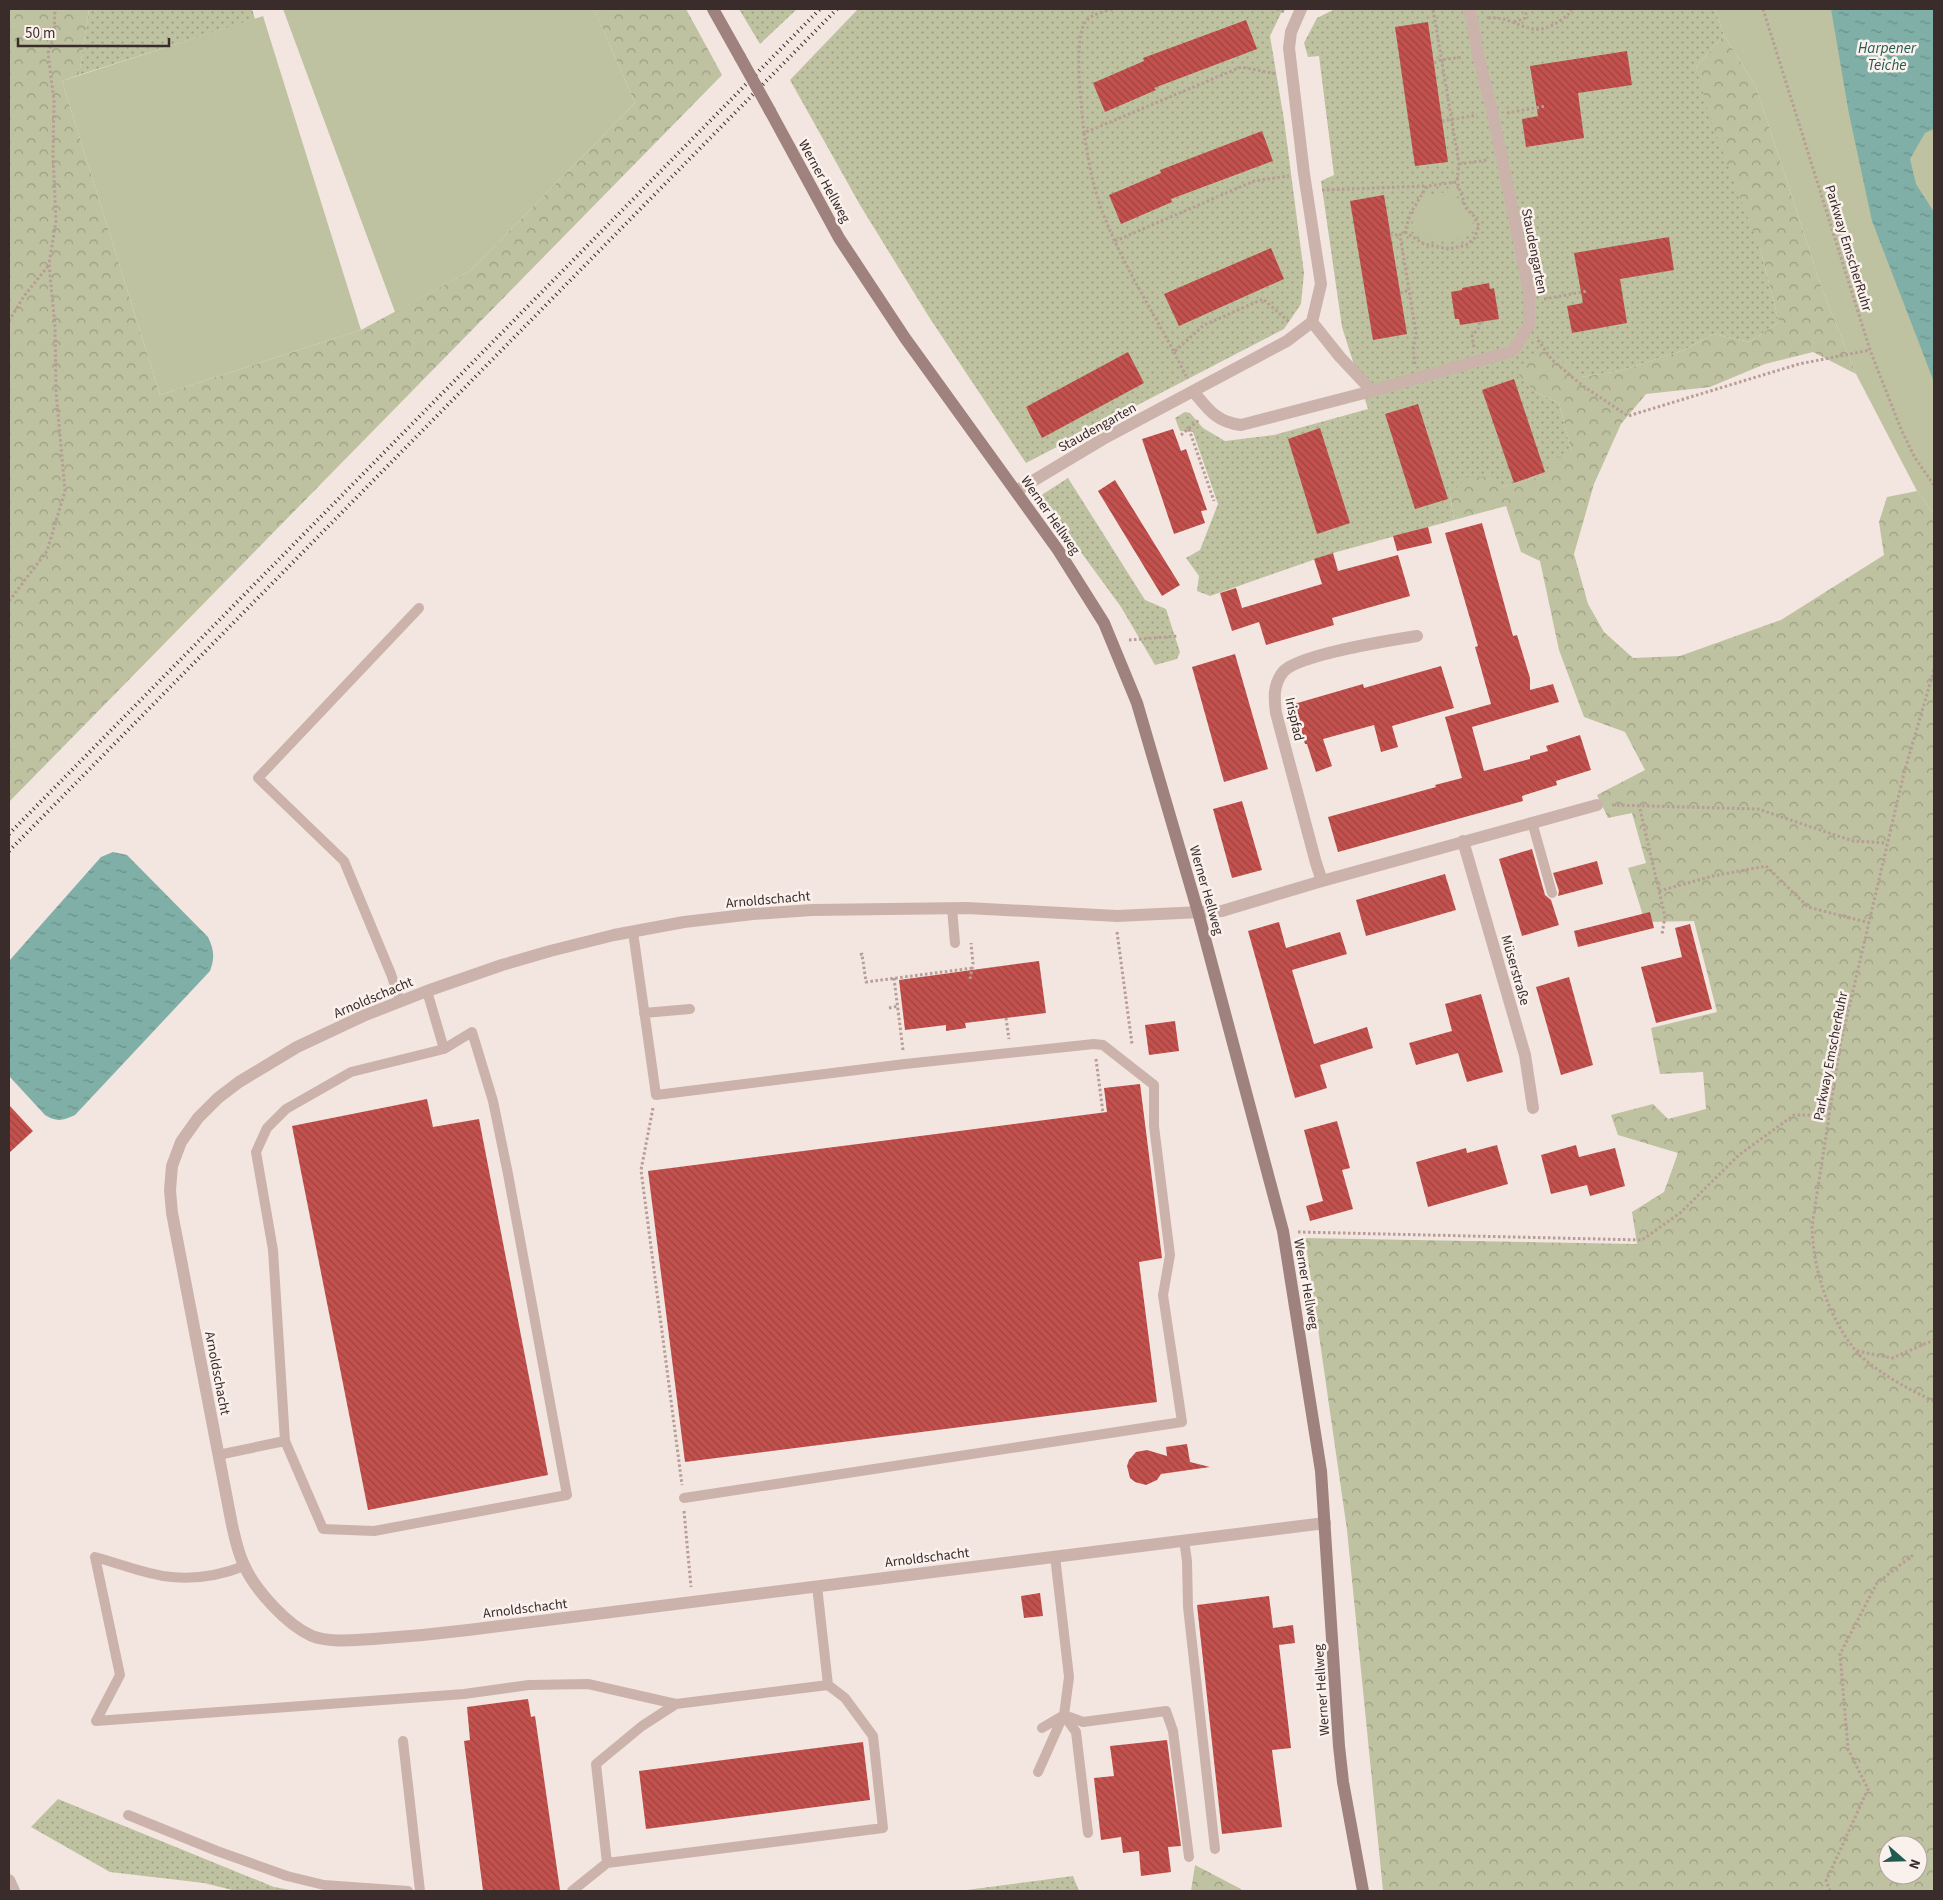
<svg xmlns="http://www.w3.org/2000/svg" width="1943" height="1900" viewBox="0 0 1943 1900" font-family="'Source Sans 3',sans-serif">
  <defs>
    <pattern id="grass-dots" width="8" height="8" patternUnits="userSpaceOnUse" patternTransform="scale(1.25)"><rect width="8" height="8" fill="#bec2a0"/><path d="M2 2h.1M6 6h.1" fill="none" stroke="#9b9e83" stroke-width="1.8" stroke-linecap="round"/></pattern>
    <pattern id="forest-crowns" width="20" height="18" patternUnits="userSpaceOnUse" patternTransform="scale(1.25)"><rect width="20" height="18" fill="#bec2a0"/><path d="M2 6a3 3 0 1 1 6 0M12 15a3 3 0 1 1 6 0" fill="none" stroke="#9b9e83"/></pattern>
    <pattern id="water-ripples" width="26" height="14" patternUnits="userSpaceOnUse" patternTransform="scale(1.25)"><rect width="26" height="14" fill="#80afa7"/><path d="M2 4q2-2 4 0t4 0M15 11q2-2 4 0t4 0" fill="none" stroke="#6a8f88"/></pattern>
    <pattern id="building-back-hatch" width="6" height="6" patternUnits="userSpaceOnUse" patternTransform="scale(1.25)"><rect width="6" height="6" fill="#c3514e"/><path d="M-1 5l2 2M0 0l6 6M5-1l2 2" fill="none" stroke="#9f4341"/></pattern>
  </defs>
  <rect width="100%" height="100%" fill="#f3e6e0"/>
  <path fill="url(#grass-dots)" d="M89,9H252L255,19L79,75Z
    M739,9H797L760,44Z
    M858,9H1283L1270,36L1284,120L1304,273L1301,304L1284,329L1026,463L929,317L860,205L790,80Z
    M1335,9H1715L1724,35L1696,67L1761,252L1779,322L1750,342L1713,334L1684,350L1620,371L1581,377L1536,392L1559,403L1572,454L1550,474L1502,487L1450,495L1454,520L1333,553L1210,596L1197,591L1199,576L1186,558L1200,550L1218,504L1193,432L1180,431L1175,418L1185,412L1190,413L1203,428L1225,441L1274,435L1368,409L1342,327L1321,181L1334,175L1319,56L1308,57L1304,43L1317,18Z
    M1068,478L1145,600L1166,609L1180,652L1177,659L1155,665L1121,607L1040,496Z
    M58,1799L274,1887L296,1891H236L204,1883L110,1872L31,1827Z
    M1073,1876L1079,1891H959Z"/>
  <path fill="url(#forest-crowns)" fill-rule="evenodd" d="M9,9H89L79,75L62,81L160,395L361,330L470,271L635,103L594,9H686L722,75L9,802Z
    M1724,35L1756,87L1822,289L1856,374L1813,352L1765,364L1710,387L1646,394L1621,424L1594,484L1574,554L1588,604L1604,632L1633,658L1680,656L1781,620L1884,555L1879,522L1887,497L1917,491L1934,514V1891H1383L1347,1530L1305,1238L1637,1244L1632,1212L1664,1192L1678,1153L1618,1135L1611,1115L1653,1104L1668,1119L1706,1109L1703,1072L1660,1074L1651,1028L1717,1012L1694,921L1645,922L1628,868L1646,863L1632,813L1608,818L1597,795L1645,770L1625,732L1584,717L1559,650L1540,561L1521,552L1506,506L1454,520L1450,495L1466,478L1493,476L1502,487L1549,474L1551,459L1572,454L1559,403L1536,392L1518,374L1543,346L1581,377L1620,371L1684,350L1713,334L1750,342L1779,322L1761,252L1711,121L1696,67ZM1888,1845H1918V1875H1888Z
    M1195,1865L1241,1889V1891H1191Z"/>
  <path fill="#bec2a0" d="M283,9H594L635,103L470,271L395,312Z
    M1715,9H1934V514L1917,491L1856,374L1822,289L1756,87L1724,35Z
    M263,16L361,330L160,395L62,81Z
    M1454,191L1461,206L1473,221L1471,234C1447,243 1433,244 1411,231L1416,208L1426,195Z"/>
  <path fill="url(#water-ripples)" d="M1831,9H1934V129L1925,133L1910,159L1916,184L1934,212V382L1872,221L1849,114Z
    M113,852L127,855L208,937C214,949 215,958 210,971L75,1115C63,1121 56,1122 45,1115L9,1076V961L101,857Z"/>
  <path fill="url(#building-back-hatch)" d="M1246,20L1257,49L1154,88L1156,90L1105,112L1093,83L1144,61L1143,58Z
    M1428,22L1448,162L1415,166L1395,27Z
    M1627,51L1632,85L1578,93L1584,138L1526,147L1522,119L1538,116L1530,66Z
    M1262,131L1273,161L1171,199L1172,202L1121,224L1109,195L1161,173L1160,170Z
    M1384,195L1407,334L1373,340L1350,201Z
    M1669,237L1674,270L1620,279L1627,323L1572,333L1567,306L1583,303L1574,253Z
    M1271,248L1284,279L1179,326L1164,294Z
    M1489,283L1490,289L1494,288L1499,319L1460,325L1459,319H1455L1451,292L1462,290V288Z
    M1128,352L1144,383L1042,438L1026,407Z
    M1514,379L1545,472L1514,483L1482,390Z
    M1418,404L1448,499L1415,509L1385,414Z
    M1320,428L1350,523L1317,534L1288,439Z
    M1173,429L1181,451L1186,449L1207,510L1201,511L1205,523L1174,534L1142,439Z
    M1115,480L1180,585L1162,596L1098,491Z
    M1482,523L1513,636L1517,635L1530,678V690L1553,684L1559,702L1472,727L1484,771L1530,759V756L1548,751L1546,746L1580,735L1591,770L1556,781L1557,785L1522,796L1523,801L1338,852L1328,817L1436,787L1435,785L1462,778L1445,717L1491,704L1475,647L1478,646L1445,533Z
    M1428,527L1432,543L1397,551L1393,536Z
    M1333,553L1338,571L1398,555L1410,596L1332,618L1334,625L1266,645L1259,622L1232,631L1220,593L1236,588L1242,608L1322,584L1314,559Z
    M1235,654L1268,769L1224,782L1192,667Z
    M1441,666L1454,708L1392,726L1398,747L1381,752L1374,725L1323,739L1332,766L1316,772L1307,744H1305L1294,704L1363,684L1364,688Z
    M1242,801L1262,870L1232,878L1213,809Z
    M1532,849L1545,895L1551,900L1559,925L1522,936L1499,859Z
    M1597,861L1603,884L1558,896L1559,891L1553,873Z
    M1445,874L1456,910L1366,936L1356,900Z
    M1650,912L1654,928L1578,947L1574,931Z
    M1279,922L1286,948L1340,932L1347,954L1292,970L1314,1044L1367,1027L1373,1048L1320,1065L1327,1088L1295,1098L1248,931Z
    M1690,924L1712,1009L1656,1023L1641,967L1682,957L1675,928Z
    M1039,961L1046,1013L965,1023L966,1028L946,1031V1025L905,1030L899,980Z
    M1569,977L1593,1065L1561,1075L1536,987Z
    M1481,994L1503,1072L1467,1082L1458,1053L1416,1065L1409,1043L1452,1031L1445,1004Z
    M1175,1021L1179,1051L1149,1055L1145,1025Z
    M1140,1084L1162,1258L1139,1262L1157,1402L685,1462L648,1171L1107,1112L1104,1088Z
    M427,1099L433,1127L479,1119L548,1475L368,1510L292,1126Z
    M9,1105L33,1131L9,1153Z
    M1337,1121L1350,1168L1342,1170L1353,1209L1310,1221L1306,1206L1323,1201L1304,1130Z
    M1497,1145L1508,1184L1428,1207L1416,1162L1466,1148L1467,1153Z
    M1576,1145L1579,1157L1615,1148L1625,1186L1590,1196L1587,1185L1551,1194L1541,1155Z
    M1187,1444L1190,1462L1210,1467L1161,1474L1157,1480L1146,1485L1135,1482L1130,1478L1127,1466L1129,1460L1136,1452L1147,1450L1167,1456L1166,1447Z
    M1040,1593L1043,1616L1024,1618L1021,1596Z
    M1269,1596L1273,1628L1293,1625L1295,1643L1279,1645L1291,1748L1272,1750L1282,1827L1222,1834L1197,1605Z
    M528,1699L531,1717L535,1716L560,1890L547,1891H483L464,1741L470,1740L467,1707Z
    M1167,1740L1181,1846L1168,1847L1171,1872L1141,1876L1139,1851L1123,1853L1121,1837L1101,1840L1094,1778L1114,1776L1110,1746Z
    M863,1742L870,1800L646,1829L639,1771Z"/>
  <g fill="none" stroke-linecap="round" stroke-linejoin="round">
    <path stroke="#b79d96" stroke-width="3" stroke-dasharray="2.5 2.5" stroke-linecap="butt" d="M1112,9C1104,12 1092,14 1087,20C1072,34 1082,111 1084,133L1241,67L1277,74
      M1277,9L1284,12
      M1763,9L1870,350L1901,429L1915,458L1934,485
      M1488,18C1518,15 1529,43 1561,20C1566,16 1570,14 1571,9
      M1514,22L1525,18L1527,9
      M1434,63L1440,60L1463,57
      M1507,113L1546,106
      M1442,121L1477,115
      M1084,133C1088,158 1092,183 1101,208C1119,258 1149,305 1174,352L1204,325L1263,299L1289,322
      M1459,164L1488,160
      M1322,190L1426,186
      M1405,232L1424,244L1449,249L1466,245L1474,239L1479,226L1474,216L1466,208L1457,182
      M1390,235H1400
      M1115,241L1254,181L1289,176
      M1400,293L1409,290
      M1544,299L1588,291
      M9,321L24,296L49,265
      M1538,340L1552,360L1583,386L1628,416L1799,364L1870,350
      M1474,347L1472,336L1480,326L1479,321
      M1174,352L1186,376
      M1415,364L1413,350L1416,333L1400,235L1405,232L1410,214L1427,186L1457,182L1459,164L1433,9
      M1189,429L1214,501
      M1181,435L1199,420
      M9,601L47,551L65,491L56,391L55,327L49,264L56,221L53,155L54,101L48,53L54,37L55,9
      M1129,640L1178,636
      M1934,670L1904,773L1840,1046L1812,1226C1813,1269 1828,1316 1855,1350C1871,1369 1911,1391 1934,1401
      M1612,805L1758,809L1853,841L1887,843
      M1640,809L1665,917L1662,934
      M1659,891L1713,876L1766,866L1808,907L1870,923
      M1117,932L1132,1044
      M860,955L862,954L866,982L973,968
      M894,978L903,1050
      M970,979L973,964L971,943
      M889,1008L898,1006
      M1006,1018L1009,1039
      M1096,1059L1103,1113
      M653,1108L641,1170L682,1485
      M1298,1232L1642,1240L1680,1213L1739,1155L1794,1115H1829
      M1857,1351L1892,1358L1934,1340
      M684,1511L691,1587
      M1830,1891L1826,1881L1868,1789L1848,1749L1840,1654L1877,1583L1913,1555"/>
    <path stroke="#cbb3ac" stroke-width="10" d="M1532,822L1552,893
      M952,908L955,943
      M633,932L656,1095L905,1064L1094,1044L1103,1045L1154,1085V1126L1170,1255L1163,1295L1182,1422L684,1498
      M427,991L444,1049
      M400,1001L391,974L344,861L258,778L419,608
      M644,1013L690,1009
      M472,1032L493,1101L508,1174L567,1495L374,1531L323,1529L285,1441L273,1250L256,1152L267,1128L286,1109L351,1072L444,1049Z
      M218,1455L285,1441
      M1184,1540L1187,1561L1188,1607L1215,1849
      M1055,1556L1069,1677L1064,1715L1076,1732L1088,1833
      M676,1704L642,1726L596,1764L607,1863L883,1828L873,1736L845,1698L828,1685
      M96,1721L464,1694L529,1685L588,1684L676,1704L828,1685L817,1586
      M96,1721L120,1675L95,1557C117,1563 140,1572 163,1576C190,1580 219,1576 244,1566
      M1042,1728L1064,1715L1083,1722L1166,1711L1173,1731L1189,1857
      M403,1741L420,1891
      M1038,1772L1063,1716
      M128,1815L217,1851L287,1876L324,1885L408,1891
      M572,1891L607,1863"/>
    <path stroke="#cbb3ac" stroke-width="12" d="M1312,322L1340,357L1372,391
      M1193,391C1208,409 1216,422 1241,425L1372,391L1513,351L1529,325V291L1493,115L1478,55L1472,19L1468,9
      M1016,491L1103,439L1287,341L1312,322L1321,284L1304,174L1289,48L1291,32L1301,9
      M1463,841L1525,1055L1533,1108
      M1322,881L1316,863L1276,713C1274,698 1273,685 1283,672C1297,655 1391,640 1417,636
      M1325,1523L468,1630C436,1634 404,1637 373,1639C353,1640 330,1643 312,1636C287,1625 255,1590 244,1565C238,1553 235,1538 232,1525L172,1213L170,1190L172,1166L181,1142L198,1118L218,1098L239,1082L297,1047L363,1016L427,991L502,965L550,951L614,935L684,922L753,914L812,910L967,908L1117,916L1222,911L1322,881L1597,805
      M9,1880L14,1891"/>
    <path stroke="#9f827d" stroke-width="12" d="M713,9L740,57
      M770,111L839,238L905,338L1058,550L1104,623L1137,703L1198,912L1283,1231L1321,1471L1339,1746L1343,1782L1363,1891"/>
    <path stroke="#392c2b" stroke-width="4" stroke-dasharray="1 4" stroke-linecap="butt" d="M9,834L820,9
      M9,851L837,9"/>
    <path stroke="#9f827d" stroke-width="12" d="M740,57L770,111"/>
  </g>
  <g text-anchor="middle" stroke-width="5" stroke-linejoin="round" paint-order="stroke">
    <g font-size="14" fill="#392c2b" stroke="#faf1ed">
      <text transform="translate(825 181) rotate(61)" y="5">Werner Hellweg</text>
      <text transform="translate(1849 248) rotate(73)" y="5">Parkway EmscherRuhr</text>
      <text transform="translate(1535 251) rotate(79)" y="5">Staudengarten</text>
      <text transform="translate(1097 427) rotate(-29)" y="5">Staudengarten</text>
      <text transform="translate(1051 515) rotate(55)" y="5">Werner Hellweg</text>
      <text transform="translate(1295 719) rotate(77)" y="5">Irispfad</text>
      <text transform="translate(1207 890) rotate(74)" y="5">Werner Hellweg</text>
      <text transform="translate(768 899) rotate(-5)" y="5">Arnoldschacht</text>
      <text transform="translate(1516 970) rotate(74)" y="5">Müserstraße</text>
      <text transform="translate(373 997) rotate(-23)" y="5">Arnoldschacht</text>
      <text transform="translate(1830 1056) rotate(-79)" y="5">Parkway EmscherRuhr</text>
      <text transform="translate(1307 1284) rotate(80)" y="5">Werner Hellweg</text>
      <text transform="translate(218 1373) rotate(79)" y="5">Arnoldschacht</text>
      <text transform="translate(927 1557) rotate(-7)" y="5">Arnoldschacht</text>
      <text transform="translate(525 1608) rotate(-7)" y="5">Arnoldschacht</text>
      <text transform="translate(1321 1690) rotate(-94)" y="5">Werner Hellweg</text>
    </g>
    <g font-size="15" font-style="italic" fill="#215a51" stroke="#faf1ed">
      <text x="1887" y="53">Harpener<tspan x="1887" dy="17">Teiche</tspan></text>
    </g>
  </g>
  <rect width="1943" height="1900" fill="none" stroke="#392c2b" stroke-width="20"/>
  <g transform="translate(1903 1860) rotate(110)"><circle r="24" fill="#faf1ed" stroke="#ada29f"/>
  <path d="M0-4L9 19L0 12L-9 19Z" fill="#215a51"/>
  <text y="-8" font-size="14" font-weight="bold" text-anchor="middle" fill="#392c2b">N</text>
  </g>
  <path d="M18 38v8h151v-8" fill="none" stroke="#392c2b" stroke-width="2.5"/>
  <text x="25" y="38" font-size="15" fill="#392c2b" stroke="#faf1ed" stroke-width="4" paint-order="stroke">50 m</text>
</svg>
